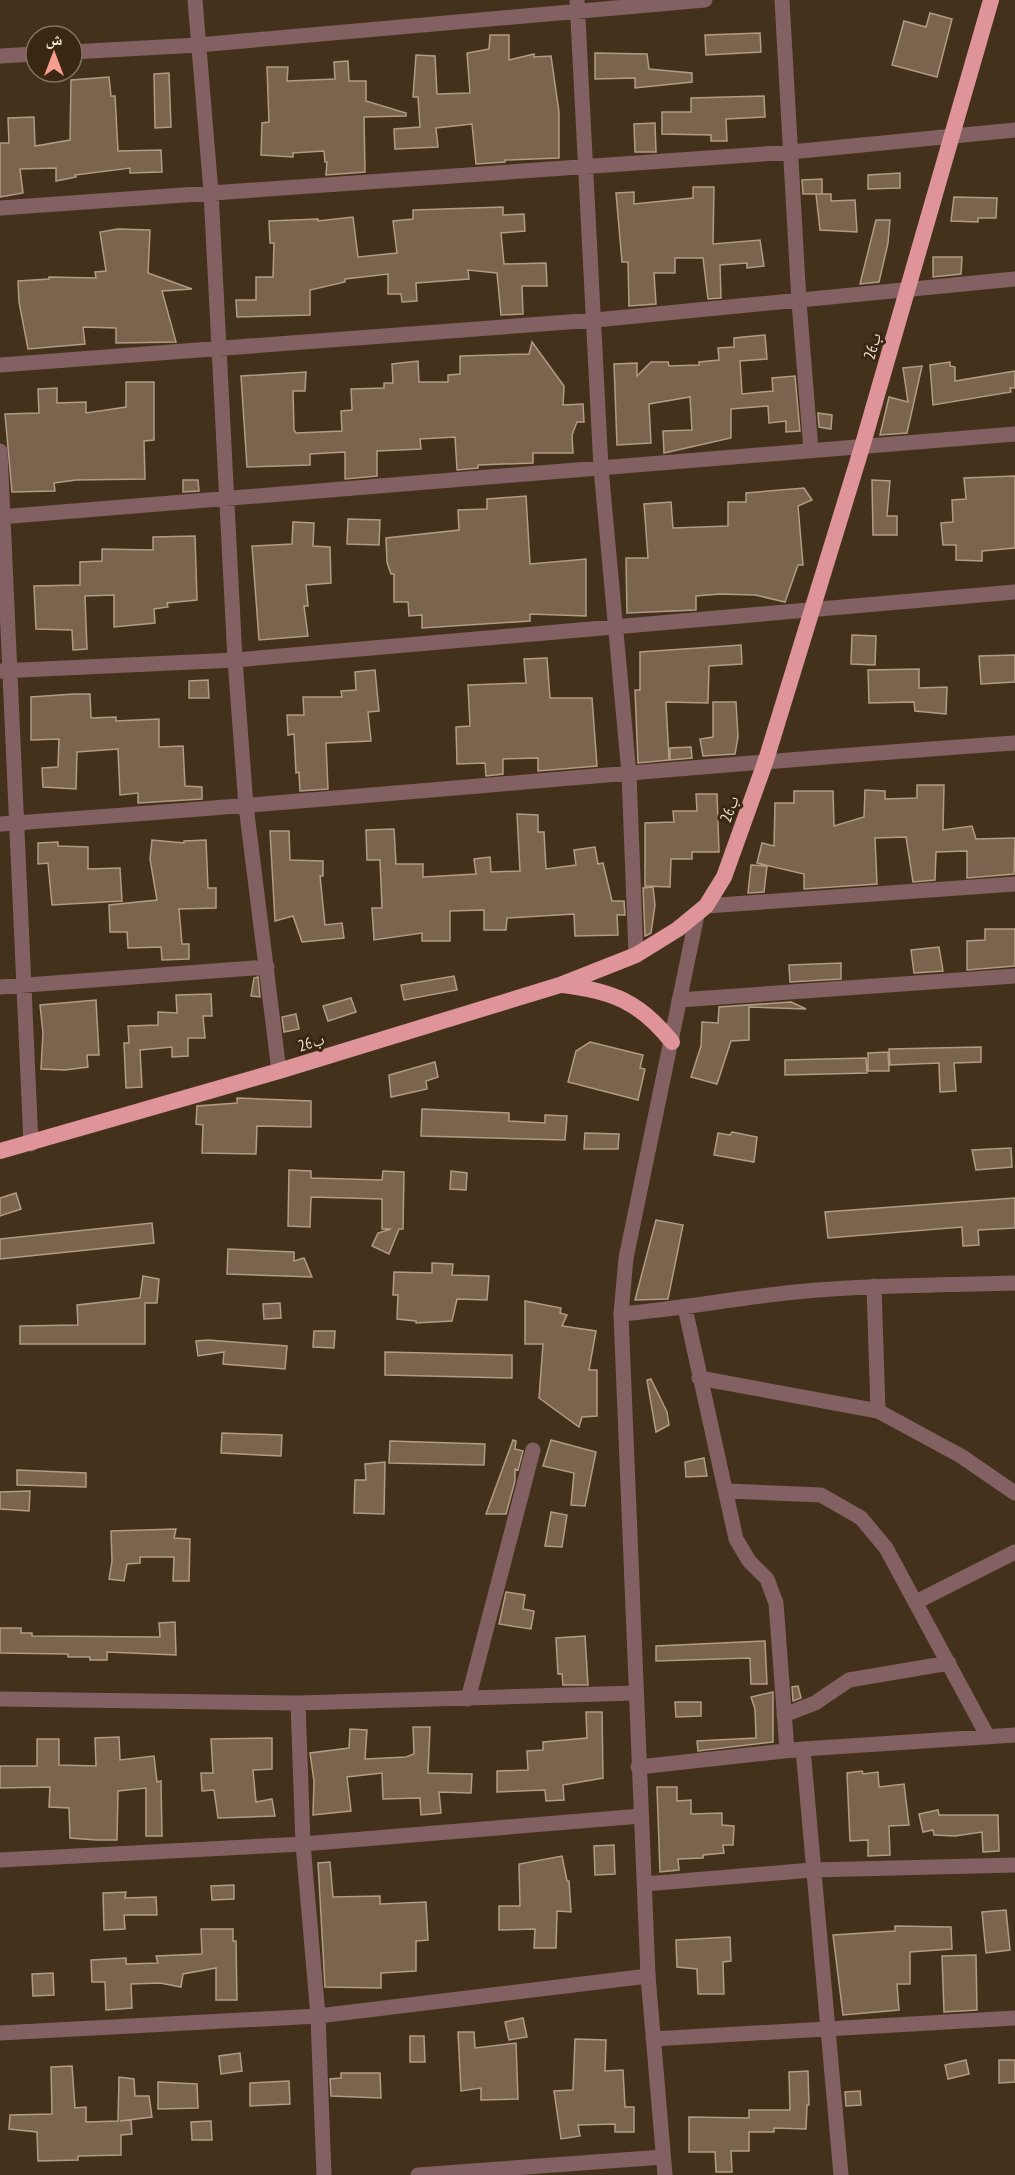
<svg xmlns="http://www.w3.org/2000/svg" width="1015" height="2175" viewBox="0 0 1015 2175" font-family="'PT Sans Narrow','Noto Naskh Arabic',sans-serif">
  <rect width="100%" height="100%" fill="#44311c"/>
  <path fill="#7a644e" stroke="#b29b83" stroke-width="1.5" d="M930,13L952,19L937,77L892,65L904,21L926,27Z
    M760,33L761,52L706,55L705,35Z
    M490,35H509V60L534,54V57L551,56L559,112V158L505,160V162L476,164L472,124L436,128L438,147L395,149L394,129L420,127L418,97H413L416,55L435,56L437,94L470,93L467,53L489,49Z
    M595,53L647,54L649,69L692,73V82L635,88V78L595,79Z
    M348,61L349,81H366V101L406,113V116L364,117L365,172L326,175L327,162H325L324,151L293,153V157L261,155L262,123L269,122L267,67H288L287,81L335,79L334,62Z
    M169,73L171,127L155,128L154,74Z
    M109,77L111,96H115L118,151L161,150L162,172L130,173V168L75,175L76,177L56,181V168L20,169L23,193L0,197V143H9L8,118L34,117L35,146L70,140L71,80Z
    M764,96L765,117L726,119L727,141H711V135L662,134V112H691V98Z
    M655,123L656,152H635L634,124Z
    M900,173V188L868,189V175Z
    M822,179V194H803L802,180Z
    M693,187H714L713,244L760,240L764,266L747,268V263L720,265L721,298L708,299L703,258H675V273H654L656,304L629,306L628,262H622L616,193L634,192V204L693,198Z
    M816,194H831V201L855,200L857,232L820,230Z
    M954,197L997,198L996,218H978V222L951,221Z
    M503,207V215L524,214L525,231L501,233L504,264L546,263L547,286H522L523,314L501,315L497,273L468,270L469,279L416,283L417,301L402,302L401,294H388V274L345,279V282L310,290V315L237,317L236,300H256V277H273L274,243H270L269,221L318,219V221L353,217L358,257L397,253L393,221L413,219V210Z
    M876,220H890L888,243L879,282L860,284Z
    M118,229L150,230L148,273L192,289L162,291L176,342L116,343V328L83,327L85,344L28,349L19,302L18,281L49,279V277L96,278L95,272L106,271L100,232Z
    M933,257H962L961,274L933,277Z
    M765,335L767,359L740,361L742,394L773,391L772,378L795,376L800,431L786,432V421L769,423L768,406L731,409V438L664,453L663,431L692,430L690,397L649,404L651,443L617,445L614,364L637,363V376L651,362H668L669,366L699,365V362L719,360L718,348L734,347V338Z
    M532,342L564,386L563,405L583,404L584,422H577L572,435L573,453H533V463L478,465V468L457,470L455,437L420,439L421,449L377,451V476L345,479V452L310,454V465L247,467L241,376L306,372L305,391H293L294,430L296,433L342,431L341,411L352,410L351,389L384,388V383H393L392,364L418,361L419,382H448V375L460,374V356L529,354Z
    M950,362V366L955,367V381L1015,371V388H1010L1011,392L933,405L930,365Z
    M922,366L907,433L880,435L889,397L908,402L903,368Z
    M126,382H154V440L144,441L145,479L76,480L54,483L55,491L12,492L5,414L39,413L38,389L57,388V403L86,402V413L126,407Z
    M818,413L832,415L831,429L819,427Z
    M1015,476V548L982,551V561L956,560V545H943L941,523L953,522L952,500L966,499L964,478Z
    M183,480H198L199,491L183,492Z
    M872,480L890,481L887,516H897V535H873Z
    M804,488L812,500L798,506L803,565H798L785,602L755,595L720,594L696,596V610L627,613L626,558H648L644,504L671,502L673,528L728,526V502H746V493Z
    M526,496L530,564L586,559V616L530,614V621L422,628V615L409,616L408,602H394V574H391L387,562L386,538L459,530L458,510L487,509V499Z
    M348,519L380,520L379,545L347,544Z
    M293,522L314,523L313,546L330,547L331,583L306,585L308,606H304L308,636L259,640L252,546L292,544Z
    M195,536L197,600L167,603L168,607L154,609L155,623L114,627V595L85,596L87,649L73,650L72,630L36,629L34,586L80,585V562L102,561V549L153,550V537Z
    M852,635L876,636L875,665L851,664Z
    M741,645L742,664L709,666L708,703L666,702L669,760L638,763L635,690H640V652Z
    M1015,655V682L981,684L979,656Z
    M547,658L550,698H592L597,766L538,771V758L503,759V774L486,776L485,763L457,764L456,727L470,726L468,685L526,683L524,659Z
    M919,669V688L947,687L946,714L915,711L914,702L869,703L868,670Z
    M375,670L379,711L368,712L371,741L326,743L328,789L300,791L299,772L296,773L294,734L288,735L287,715H304L303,697H342L341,691L356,690L355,672Z
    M208,680L209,698H189V681Z
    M74,694H90L91,718L116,717V721L159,719V747L183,746L185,786L202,787V799L138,803V793L120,795L118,749L77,752L76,789L43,787L42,768L58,767L59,739L31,740V697Z
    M713,702H736L738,737L735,754L703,756L700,739L713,737Z
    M691,747L692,758L670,760V748Z
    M917,785H944L943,830L972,826L976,839L1015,838L1014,874L967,878V851L936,852L935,880L913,882L906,837L875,838L877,884L804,889V874L757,863L762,843L774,846L775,803H794V791H833L834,826L864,817L865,790L885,791V799L917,798Z
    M696,794H717L719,852H692V859H671L670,887L645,886V823L674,822L673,811H697Z
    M517,814L538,815V832H544L546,869L576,865L574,850L595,847L598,864L603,863L612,901H624L625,915H617L618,935L575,936L574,914L507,918L506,930H484V910L450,911V941H422V933L374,940L372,908H382L380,860H367L366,830L394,829L396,864H423V877L476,874L474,859L490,857L491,872L520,871Z
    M270,831H289L290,860L323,861V876H320L325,925L342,923L344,938L302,942L293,916L275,921Z
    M152,840L184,843V841L206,840L208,888H216V908L179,909L182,944H189V959L162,960L161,947L128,948L127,932H110L109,905L157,900L150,859Z
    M58,842V846L88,847V869L120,868L122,901L52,905L48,863L38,864V843Z
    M751,865L767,866L764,892L748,893Z
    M653,887L655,905L651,933L645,936L643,888Z
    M985,929H1015V966L967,970V941L985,940Z
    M939,947L943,971L914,973L911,950Z
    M841,963V979L790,982L789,965Z
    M454,976L457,990L404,1000L401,985Z
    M258,977L260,997L251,996L254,978Z
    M211,994L212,1016H203L205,1038H188V1056L172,1057V1047L140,1050L142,1087L126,1088L124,1043H129L128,1026L158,1025V1012L177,1013L176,995Z
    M351,998L356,1012L328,1021L323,1006Z
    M96,1000L99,1055H87L88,1067L65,1070L41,1069L43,1033L40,1005Z
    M791,1002L806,1009L749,1007V1040L731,1041L717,1084L691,1077L701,1046L702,1022L718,1023L719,1007Z
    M296,1014L299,1029L284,1032L282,1017Z
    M590,1042L643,1055L640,1068L645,1069L638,1100L568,1082L576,1051Z
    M981,1047V1062L954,1063L956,1091L940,1092L939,1063L890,1065L889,1049Z
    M888,1052L889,1071H868V1053Z
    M866,1058L867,1073L785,1075V1060Z
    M435,1062L438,1077L426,1081L427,1089L391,1097L389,1075Z
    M237,1098L311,1101V1127L257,1126L256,1154L202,1153L203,1125L196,1124L197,1106L237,1103Z
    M422,1109L509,1113V1121L545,1123V1115L567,1116L565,1140L421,1136Z
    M732,1132L757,1137L754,1162L714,1155L718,1133L730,1135Z
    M585,1133L619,1134L618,1149H584Z
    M1011,1148L1012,1167L976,1170L972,1150Z
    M289,1170L311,1171V1178L382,1180L383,1171L404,1172L403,1229H399L389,1254L372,1246L378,1233L391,1229H382V1199L311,1197L310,1227L288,1226Z
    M451,1171L467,1173L466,1190L450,1189Z
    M16,1193L21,1209L0,1216V1198Z
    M1015,1198V1228L978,1230L979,1245L963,1246L962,1227L828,1238L825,1212Z
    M656,1220L683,1225L668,1299L635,1300Z
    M152,1223L154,1243L0,1259V1239Z
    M228,1249L294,1252V1261L304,1258L312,1277L227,1274Z
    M432,1263L453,1264L452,1275L489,1276L487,1300L457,1299L452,1321L416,1323V1321L397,1319L398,1295H393L394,1272L432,1273Z
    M143,1276L159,1279L157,1303H145V1344H20V1326L78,1325L77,1305L140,1298Z
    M525,1301L561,1308L560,1313L567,1315L562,1326L596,1331L589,1370H597V1416L582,1417L579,1427L539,1398L543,1344H525Z
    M280,1303L281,1318L264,1319L263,1304Z
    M314,1331H335L334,1348L313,1347Z
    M208,1340L287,1346L285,1369L223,1364L224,1352L198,1356L196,1341Z
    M385,1352L512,1355V1378L385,1375Z
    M651,1379L667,1412L669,1425L656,1432L647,1380Z
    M222,1433L282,1435L281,1456L221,1453Z
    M513,1440L516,1441L515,1449L523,1451L518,1470L515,1469V1481L506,1514H486Z
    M551,1440L596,1452L585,1506L571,1505L574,1473L543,1466Z
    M390,1441L485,1444L484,1465L389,1463Z
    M704,1458L707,1476L686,1477L685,1462Z
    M385,1462L384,1514L354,1513L355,1480H366L365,1464Z
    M17,1470L86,1473V1487L17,1485Z
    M30,1491L29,1511L0,1509V1492Z
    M551,1512L567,1515L562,1547L545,1546Z
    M176,1529L174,1538L190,1539L189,1581H173L174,1557H140V1563L127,1564L124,1581L109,1579L112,1561L111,1531Z
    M506,1592L525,1595L523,1609L534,1611L531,1629L499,1624Z
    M175,1622L176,1655L107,1652V1660H90V1657H68V1654L0,1653V1628H21V1633H32V1636L160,1637L159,1623Z
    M585,1636L588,1685H563L562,1674H558L556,1638Z
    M765,1641L767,1684H751L750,1658L656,1661V1646Z
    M798,1686L801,1698L793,1701L792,1687Z
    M773,1692V1742L698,1751L697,1741L756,1738L755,1709L751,1697Z
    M675,1702H701V1716L676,1717Z
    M586,1712H602L603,1778L563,1785L564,1800L546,1801L545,1790L497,1792V1771L528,1770L527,1751L543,1750V1742L587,1738Z
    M413,1727H430L428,1773L472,1774L471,1793L439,1792L441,1813L421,1815L420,1798L383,1799L382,1773L347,1777L351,1811L313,1815L314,1781L310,1753L349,1748L350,1729L367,1730L365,1759L406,1757L414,1754Z
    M119,1737L120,1760L154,1756L157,1782L161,1781L162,1836H146V1788L118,1791L117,1840H96L70,1838L69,1808L49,1807L50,1787L0,1788V1766H37V1739H59V1765L96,1766L95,1738Z
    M272,1738V1769L253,1770L256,1802L272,1799L275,1816L218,1818L214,1790L202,1791L201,1773H213L211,1739Z
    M862,1771L863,1774L878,1772L879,1787L904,1784L909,1825L889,1826L890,1855L868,1856V1840L850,1841L847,1773Z
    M657,1787H677V1801L691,1800V1814L722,1813V1825L734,1826L733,1845H723L724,1853L703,1855V1858L678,1859L679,1870L660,1872Z
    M938,1810L939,1815H998L999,1851L983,1852L982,1832L955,1836L934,1835L933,1830L923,1832L919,1814Z
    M614,1845L615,1874L595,1875L594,1846Z
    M562,1856L567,1881H569L571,1912L557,1911L556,1948H534L535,1929L499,1930V1906H520L519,1864Z
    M330,1862L333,1897L380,1896V1904L426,1902L428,1940L416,1941V1971L381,1973V1988L325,1987L318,1863Z
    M234,1885V1899L212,1900L211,1886Z
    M126,1892L125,1898L156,1897L157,1915H124L125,1929L104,1930L103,1893Z
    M1006,1910L1010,1950L986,1953L982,1912Z
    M895,1926L951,1927L952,1949L910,1952V1984H897L899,2010L843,2015L833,1935L895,1931Z
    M201,1929H233V1941H236L237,2000H216V1968L183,1974L181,1987L160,1983L131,1984L132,2008L106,2010L105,1982H92L91,1960L126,1958V1964L158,1963L156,1956L202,1954Z
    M730,1937L731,1961L723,1962L724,1994H698L697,1969L677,1967L676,1940Z
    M976,1955L977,2010L944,2012L942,1956Z
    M53,1973L54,1995L33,1996L32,1974Z
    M523,2018L527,2037L509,2040L505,2022Z
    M458,2032H474L475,2048L516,2043L518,2099L481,2100V2088L461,2091Z
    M410,2036H424L425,2062H410Z
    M575,2039L606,2040L605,2071L623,2070L625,2107H634V2132H615V2124L578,2125L580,2136L561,2139L554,2091L573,2090Z
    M240,2053L242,2071L221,2074L219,2056Z
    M966,2060L969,2074L948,2079L945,2065Z
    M999,2060H1015V2082L999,2083Z
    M72,2066L75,2108L86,2107V2122L118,2121L119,2077L134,2079L135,2096H149L152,2117L120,2121L131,2120L132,2134L121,2135V2155L78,2156V2160L38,2161L37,2132L9,2129L10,2115L52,2114L51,2067Z
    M808,2071L809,2105H807L806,2129L774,2128V2132H749V2151H731L732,2172H716L715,2152H689V2117L749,2118V2110H790L789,2072Z
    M341,2073H380L381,2098L331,2096L330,2079L341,2078Z
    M289,2081L290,2104L250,2106V2083Z
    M158,2082L197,2084L198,2108L158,2109Z
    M860,2091L861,2105L846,2106L845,2092Z
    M211,2121L212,2140H192L191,2122Z"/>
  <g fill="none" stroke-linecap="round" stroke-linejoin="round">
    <path stroke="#836163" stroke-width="15" d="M195,0L211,192L235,660L246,806L279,1071
      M577,0L601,468L629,774L636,955
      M782,0L799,302L811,450
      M72,52L198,45L705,0
      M0,56L36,54
      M0,208L791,152L1015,130
      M0,365L595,320L1015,279
      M0,451L31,1144
      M0,517L1015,434
      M0,671L235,660L1015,592
      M0,824C339,801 676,766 1015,743
      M706,906L1015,884
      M0,987L267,967
      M679,1000L1015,976
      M874,1286L878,1411
      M685,1308L736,1539L749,1561L767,1579L776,1603L787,1751
      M621,1314C679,1309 737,1298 795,1292C868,1285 941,1285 1015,1283
      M699,1378L878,1411L961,1456L1015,1493
      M726,1491L821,1495L861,1518L886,1548L988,1737
      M916,1602L1015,1552
      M0,1699L298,1703L635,1693
      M468,1699L533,1450
      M298,1703L303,1844L318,2016L324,2175
      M784,1715L815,1703L849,1680L949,1663
      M803,1749L841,2175
      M638,1767L803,1749L1015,1735
      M0,1860L303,1844L641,1816
      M645,1884L812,1870L1015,1865
      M0,2033L318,2016L648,1976
      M653,2039L1015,2018
      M418,2175L663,2157"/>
    <path stroke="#836163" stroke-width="15" d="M665,2175L648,1976L621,1314L626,1258L697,915"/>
    <path stroke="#de9499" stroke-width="16" d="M563,985C613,991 640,1002 672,1042
      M0,1151L279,1071L560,985L636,955L678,929L706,906L724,877L766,760L862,447L991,0"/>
  </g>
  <g text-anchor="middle" stroke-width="6" stroke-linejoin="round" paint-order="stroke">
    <g font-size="16" fill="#f0e3d7" stroke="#392712">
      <text transform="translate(872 346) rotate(-74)" y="6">26ب</text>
      <text transform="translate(729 809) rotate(-70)" y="6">26ب</text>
      <text transform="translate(311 1042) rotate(-17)" y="6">26ب</text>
    </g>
  </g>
  <g transform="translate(54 54)"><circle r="28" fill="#392712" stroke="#827261" stroke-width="1.5"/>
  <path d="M0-4.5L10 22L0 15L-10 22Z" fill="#f59d8e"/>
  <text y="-9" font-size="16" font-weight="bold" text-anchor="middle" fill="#f0e3d7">ش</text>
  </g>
</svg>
